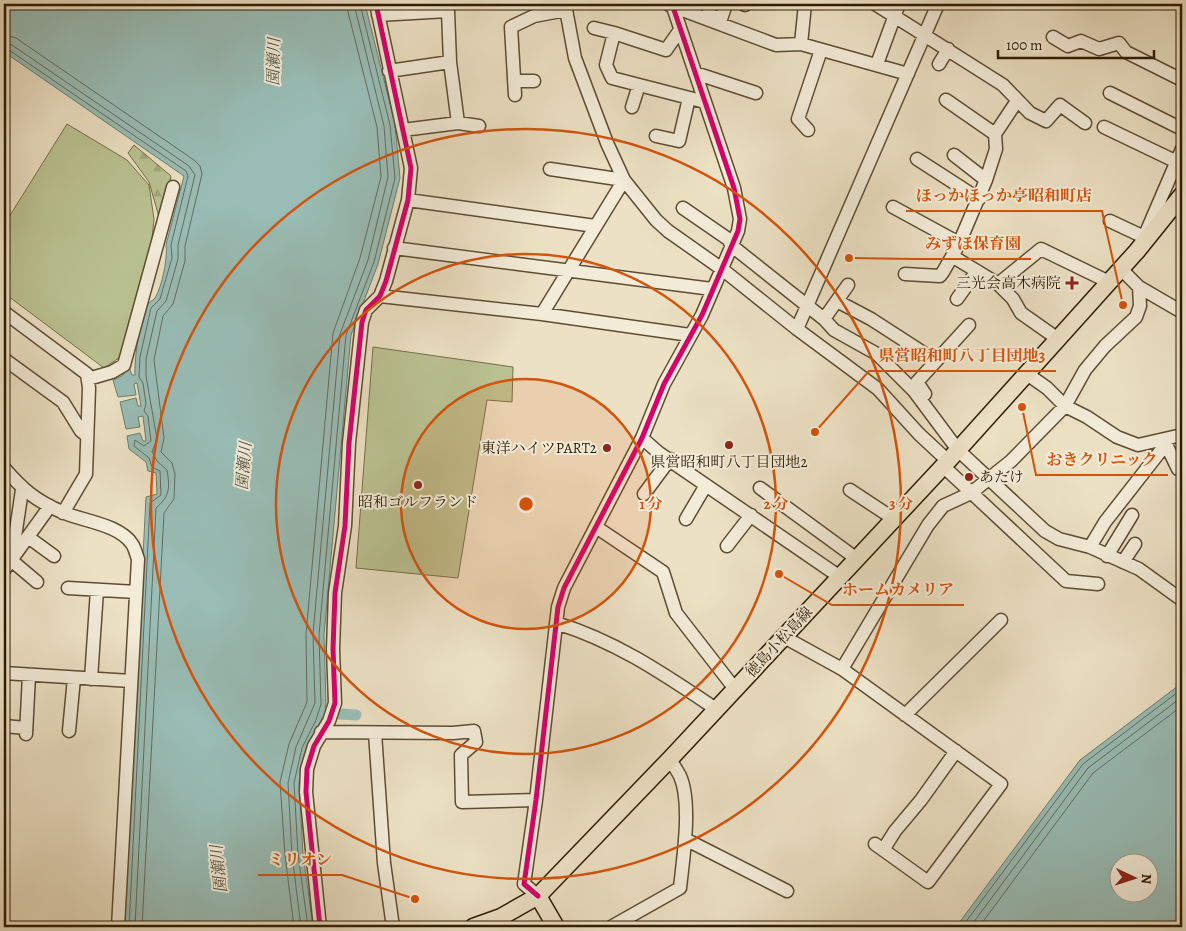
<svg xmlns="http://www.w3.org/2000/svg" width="1186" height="931" viewBox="0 0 1186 931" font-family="Alegreya,'Noto Serif JP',serif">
  <defs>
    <pattern id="forest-firs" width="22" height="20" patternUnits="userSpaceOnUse" patternTransform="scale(1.25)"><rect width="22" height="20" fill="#bac292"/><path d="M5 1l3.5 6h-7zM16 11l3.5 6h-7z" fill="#a0a67c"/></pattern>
  </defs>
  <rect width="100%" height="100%" fill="#ece1c4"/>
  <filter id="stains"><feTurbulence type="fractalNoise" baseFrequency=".004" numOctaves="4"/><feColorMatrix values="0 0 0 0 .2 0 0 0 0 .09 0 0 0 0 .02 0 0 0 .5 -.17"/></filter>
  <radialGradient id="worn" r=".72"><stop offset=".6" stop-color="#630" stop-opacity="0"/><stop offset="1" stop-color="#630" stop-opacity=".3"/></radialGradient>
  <path fill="url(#forest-firs)" stroke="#746f4a" d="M134,145L171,176L167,201L159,217L149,182L128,153Z"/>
  <path fill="#bac292" stroke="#746f4a" d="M67,124L127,160L149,185L154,219L149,268L123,355L104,368L4,293V225Z
    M373,347L513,367L512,402L487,400L458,578L356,568Z"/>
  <path fill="#99bdb6" stroke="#6e7d6e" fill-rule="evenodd" d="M4,4H365L395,124L400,178L378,264L351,335L324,635L326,705L321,722L307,750L299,783L303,854L313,927H124L146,497L157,494L156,473L148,471L146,462L129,449L127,436L140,433L143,441H146L143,416L138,417L140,427L126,429L120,402L136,398L138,406H141L137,383L134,384L136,395L118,397L113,380L122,376L129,367L132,375H135C134,361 140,318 146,306C148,302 153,301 155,298C162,287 168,257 166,245L184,176L4,52Z
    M1182,683V927H956L1080,760ZM1118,864H1148V894H1118Z"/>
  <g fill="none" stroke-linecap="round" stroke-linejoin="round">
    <path stroke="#646c5c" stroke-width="1" d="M4,35L16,38L194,160L200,166L202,174L185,246V261L173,304L163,316L154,360L164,438L161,452L172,463L175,474L174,499L164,513L142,927
      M4,42L12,45L189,166L195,175L178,245V259L166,301L157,311L146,359V376L157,439L152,452L157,461L167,470C170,488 170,496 156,508L135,927
      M4,49L9,50L186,171L188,176L171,245L172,258L160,299L151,308L140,357L139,377L143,383L146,404L144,411L148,416L151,441L144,446L135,440L134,446L149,458L152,467L160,471L161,495L150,503L129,927
      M294,927L285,855L280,782L289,744L307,702L306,634L333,333L360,258L381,177L377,127L346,4
      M301,927L292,855L288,783L296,747L315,703L313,634L340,334L368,260L388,177L384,126L354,4
      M308,927L298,854L294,783L302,748L316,720L321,704L319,635L346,335L374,262L395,178L390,125L360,4
      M962,927L1083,764L1182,689
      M970,927L1088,768L1182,697
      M979,927L1093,773L1182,706"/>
    <path stroke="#99bdb6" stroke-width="11" d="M325,713L356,715"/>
    <defs>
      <path id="minor" d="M565,4L575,58L607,143L624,180L656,220L668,231L722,269L797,329L878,389L919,434L948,461
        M743,4L745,5
        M875,4L1003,85L1030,113L1046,121L1060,105L1085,123
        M669,5L776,45L801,44L908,74
        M708,14L721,19L726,4
        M378,15L448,11L450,62L458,123L403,130
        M594,28L614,33
        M680,30L666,50L614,33L606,65L612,78L705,102
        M1053,37L1068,46L1081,41L1099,49L1119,43L1126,52L1182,80
        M801,44L805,4
        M877,64L899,4
        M939,64L948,49
        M389,71L450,62
        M695,73L756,93
        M514,81H534
        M1110,93L1182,129
        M515,95L511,27L534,16L566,10
        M946,100L995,134
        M632,107L639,85
        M458,123L479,126
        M1104,127L1177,162
        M808,130L798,119L821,50
        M656,136L679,141L689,98
        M954,155L986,180
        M917,159L979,199
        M408,200L595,226
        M893,207L959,243
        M683,208L728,239L732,246L824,319L834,330L877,354L914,391L958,450L1045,531L1059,539L1090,547L1139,569L1182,600
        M1110,221L1144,237
        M1145,235L1182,149
        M394,248L712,289
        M952,256L998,284L1041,249L1109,282
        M1121,269L1139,287L1182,312
        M905,274L940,276L943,272L958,246L986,180L996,149L995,134L1017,101
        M998,284L1013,299L1021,313L1058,339
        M380,296L542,314L690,335
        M957,299L977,271
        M837,301L871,319L936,361
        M4,312L87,374L89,388L86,474L63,513
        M542,314L624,180L550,169
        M824,319L848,285
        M797,329L938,4
        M4,359L63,402L81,431L87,436
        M1027,374L1047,388L1065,406L1087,417L1117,437L1138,445L1182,435
        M88,379L112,372L124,365L173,187
        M925,394L917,382L969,325
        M642,438L659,453L840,577
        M1164,440L1178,469
        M943,466L1066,581L1098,584
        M4,468C22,489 36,501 62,512C82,521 119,524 132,544C135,548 136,554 138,559L118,927
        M760,488L857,559
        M850,490L894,519
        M644,494L670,459
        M686,519L706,485
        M596,527L663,572L676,613L735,689
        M28,537L54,556
        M727,546L751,515
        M1090,547L1105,522L1166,444
        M1107,556L1132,515
        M12,557L22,490
        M11,560L37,582
        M1123,562L1135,544
        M4,570L50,506
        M68,588L136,592
        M556,623C616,641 665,675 716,709
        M784,637L842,669L1001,784L928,882L875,844
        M842,669L928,525L943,506L971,493L1011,461L1065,406L1085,370L1105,346L1136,317L1140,306L1139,287
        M4,673L131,681
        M91,679L97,590
        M905,715L1001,620
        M4,726L26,728
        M69,731L74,678
        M321,732L453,733L474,731L476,742L461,755L462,802L536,800
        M375,733L384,863L393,927
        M26,734L29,675
        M685,839L787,891
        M883,850L895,831L921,800L956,751
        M538,896L524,884L536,800L558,607L564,588L642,438L664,384L702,315L738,231L740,219L734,188L672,4
        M320,927L306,792L307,769L314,746L329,721L335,703L333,649L335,593L345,526L349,443L362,322L366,310L380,296L386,281L408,200L411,168L376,4
        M611,927L680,888C683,859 692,803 680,776C677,770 673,765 670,759"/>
      <path id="major" d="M538,896L556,927
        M473,927L501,917L538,896L670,759L948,461L1137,251L1182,195"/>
    </defs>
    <use href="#minor" stroke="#5e4d32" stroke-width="15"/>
    <use href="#major" stroke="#2e1c02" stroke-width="19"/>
    <use href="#minor" stroke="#f3ecd9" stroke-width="12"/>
    <use href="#major" stroke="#ece1c4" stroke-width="16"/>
    <defs>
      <path id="cycleway" d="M538,896L524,884L536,800L558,607L564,588L642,438L664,384L702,315L738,231L740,219L734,188L672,4
        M320,927L306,792L307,769L314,746L329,721L335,703L333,649L335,593L345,526L349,443L362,322L366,310L380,296L386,281L408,200L411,168L376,4"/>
    </defs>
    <use href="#cycleway" stroke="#f3ecd9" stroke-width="8"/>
    <use href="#cycleway" stroke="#d6006c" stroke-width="5"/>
  </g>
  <circle cx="526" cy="504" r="125" fill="#d5530b" fill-opacity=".12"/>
  <g fill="none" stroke="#d5530b" stroke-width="2.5">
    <circle cx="526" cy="504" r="125"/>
    <circle cx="526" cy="504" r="250"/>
    <circle cx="526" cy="504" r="375"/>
  </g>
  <g fill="#8f2418" stroke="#f3ecd9" stroke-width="2">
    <path d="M1069.5 275.5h5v5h5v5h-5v5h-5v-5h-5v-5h5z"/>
    <circle cx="729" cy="445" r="5"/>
    <circle cx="607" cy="448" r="5"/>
    <circle cx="969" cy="477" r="5"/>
    <circle cx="418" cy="485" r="5"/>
  </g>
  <g text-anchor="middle" stroke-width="4" stroke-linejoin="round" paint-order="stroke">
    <g font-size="15" fill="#2e1c02" stroke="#f3ecd9" text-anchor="end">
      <text x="1061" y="288">三光会高木病院</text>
      <text x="597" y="453">東洋ハイツPART2</text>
      <text x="729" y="467" text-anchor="middle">県営昭和町八丁目団地2</text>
      <text x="979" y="482" text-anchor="start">あたけ</text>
      <text x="418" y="507" text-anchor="middle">昭和ゴルフランド</text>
    </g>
    <g font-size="15" fill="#2e1c02" stroke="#f3ecd9">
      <text transform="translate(779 642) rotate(-47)" y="5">徳島小松島線</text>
    </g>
    <g font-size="16" font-style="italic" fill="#535441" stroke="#f3ecd9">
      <text transform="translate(273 62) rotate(-89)" y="6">園瀬川</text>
      <text transform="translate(243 466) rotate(-85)" y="6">園瀬川</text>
      <text transform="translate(218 869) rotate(-96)" y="6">園瀬川</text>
    </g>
  </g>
  <circle cx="526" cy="504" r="8" fill="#d5530b" stroke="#f3ecd9" stroke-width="2.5"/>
  <g font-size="15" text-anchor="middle" font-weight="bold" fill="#d5530b" stroke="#f3ecd9" stroke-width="4" stroke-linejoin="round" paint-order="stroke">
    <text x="651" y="509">1 分</text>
    <text x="776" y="509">2 分</text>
    <text x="901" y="509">3 分</text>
  </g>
  <path fill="none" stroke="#d5530b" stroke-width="2" d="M1123 305L1102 211H906M849 258L915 259H1031M815 432L869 371H1056M1022 407L1036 475H1168M779 574L832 605H964M415 899L342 875H258"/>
  <g fill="#d5530b" stroke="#f3ecd9" stroke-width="2">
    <circle cx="1123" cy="305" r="5"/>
    <circle cx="849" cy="258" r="5"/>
    <circle cx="815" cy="432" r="5"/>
    <circle cx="1022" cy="407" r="5"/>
    <circle cx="779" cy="574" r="5"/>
    <circle cx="415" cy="899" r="5"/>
  </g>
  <g font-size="16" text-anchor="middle" font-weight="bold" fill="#d5530b" stroke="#f3ecd9" stroke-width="4" stroke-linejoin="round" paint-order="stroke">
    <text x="1004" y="201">ほっかほっか亭昭和町店</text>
    <text x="973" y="249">みずほ保育園</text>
    <text x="962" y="361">県営昭和町八丁目団地3</text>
    <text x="1102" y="465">おきクリニック</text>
    <text x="898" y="595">ホームカメリア</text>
    <text x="300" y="865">ミリオン</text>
  </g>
  <rect width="1186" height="931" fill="none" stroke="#ece1c4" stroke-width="20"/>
  <rect x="5" y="5" width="1176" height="921" fill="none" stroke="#2e1c02" stroke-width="2.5"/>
  <rect x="10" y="10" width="1166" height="911" fill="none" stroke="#2e1c02"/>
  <g transform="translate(1134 878) rotate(94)"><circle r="24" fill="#f3ecd9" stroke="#a49983"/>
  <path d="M0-4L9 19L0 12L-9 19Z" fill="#8f2418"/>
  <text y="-8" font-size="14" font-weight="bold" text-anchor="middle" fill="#2e1c02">N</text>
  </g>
  <path d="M998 50v8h156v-8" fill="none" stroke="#2e1c02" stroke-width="2.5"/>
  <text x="1006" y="50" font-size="15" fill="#2e1c02" stroke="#f3ecd9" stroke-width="4" paint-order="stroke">100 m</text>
  <rect width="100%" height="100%" filter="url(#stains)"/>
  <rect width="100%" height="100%" fill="url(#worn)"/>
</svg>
